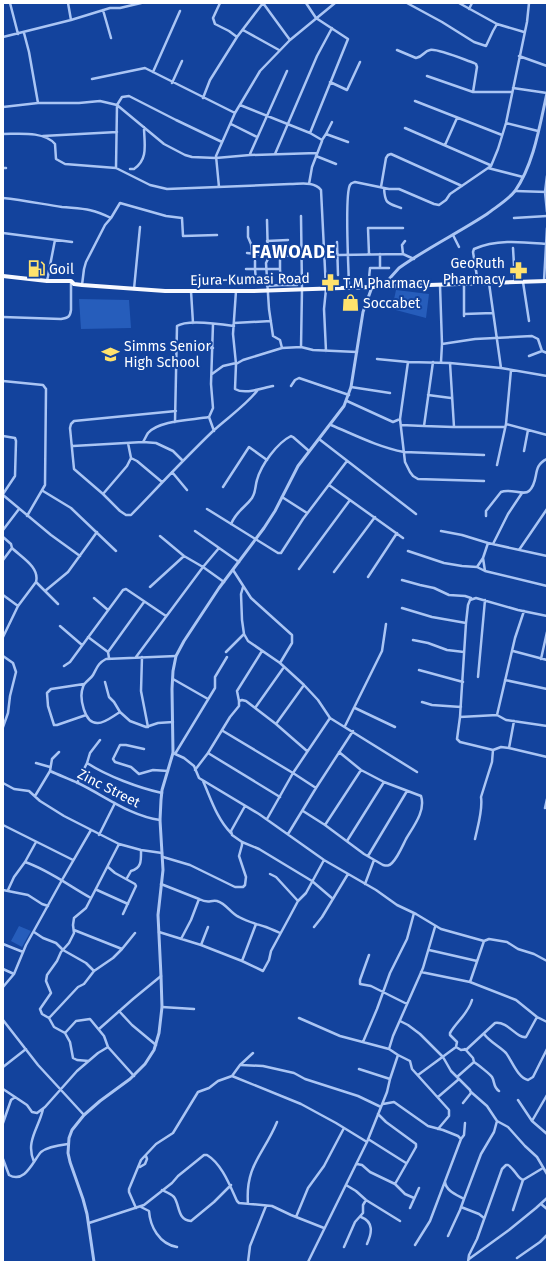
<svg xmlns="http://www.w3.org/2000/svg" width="550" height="1265" viewBox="0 0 550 1265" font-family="'Fira Sans',sans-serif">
  <rect width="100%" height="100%" fill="#13439d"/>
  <path fill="#265dbb" d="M396,290L429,294L426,318L392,309Z
    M79,299L129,300L131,328L81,329Z
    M19,926L31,931L22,947L11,941Z"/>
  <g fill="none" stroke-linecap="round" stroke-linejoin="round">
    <path stroke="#aac5f4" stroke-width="2.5" d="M10,3L18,34
      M68,3L71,20
      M220,3L213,18L215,24L229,31L237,37
      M263,3L290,40
      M306,3L316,18L348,39L310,133
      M407,3L442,22L474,42L486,46L493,31L497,24
      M459,3L497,24L524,32
      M469,9L472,3
      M103,10L111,38
      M243,30L279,50
      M24,33L29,52L38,103
      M3,37L71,20L110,8H120L141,3
      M397,50L416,58C423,57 424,51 430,50C437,48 465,60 474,63L476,64L477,67L473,92
      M519,56L547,66
      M153,72L180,11
      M427,76L473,92H512
      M92,79L145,68L235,113
      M330,82L347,90L360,62
      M172,83L182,61
      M513,88L547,93
      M203,98L210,80L237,37L263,3
      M415,101L502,135
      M240,105L310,133L322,140V141L312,167L309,184
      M3,107L38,103H79L100,101L117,105L164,144L185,155L192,157L216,158L250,155L317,153
      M506,123L538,131
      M231,124L257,137
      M405,128L490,165
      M3,134C19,134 44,131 55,144L56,159L65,164L116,168
      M326,134L348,142
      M43,136L117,132
      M322,140L326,134L332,122
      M222,142L176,120L129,96L122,97L117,105L116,168L150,185L167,189L290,184C301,184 314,181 321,190L326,289L324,309L326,351
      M445,145L457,118
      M250,154L287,71
      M275,154L317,56L332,28
      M316,156L336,164
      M3,168H6
      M488,168L523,177
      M130,169H134C149,159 144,143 144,127
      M547,176L545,192L547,212
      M219,187L216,156L235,113L260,71L290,40L335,3
      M381,187L386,158L388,155L391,154L462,186
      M384,188C385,204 387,203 401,208
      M515,191L547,192
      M3,198C23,200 42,204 62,207C83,209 91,208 111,218
      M514,218L547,216
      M267,220L268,259
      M248,227V237L251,244L252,253
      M3,233L72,242
      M453,235L459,247
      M267,241L288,240
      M337,242L338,275
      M513,248L515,282
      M247,253L267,255
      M369,254L368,228H403
      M403,254L402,245L405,241
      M280,256V269
      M380,268V254
      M246,269H255V261
      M369,278L370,268H389
      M47,281L55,240
      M256,281L255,269H280L281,285L267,286
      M544,281L547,228
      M523,282L529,321
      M478,283L473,252L474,249C497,239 522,242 546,244
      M489,283L501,368
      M464,284V316
      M82,285L84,269L86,262L105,225L111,218L120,203L166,216L182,218L183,236L217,235
      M281,285H297
      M440,285L442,344L441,362
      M349,288C349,272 344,195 350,185C351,183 352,183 355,182L389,189H399L434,204L439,205L446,200L450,194L488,168L491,166L498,149L506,123L527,22L529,3
      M134,289L140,227
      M191,291L193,323
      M236,291L233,334L236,364L235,389C245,395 262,388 273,386
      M464,314L493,313
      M3,317L61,319C68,318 70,317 71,310V282
      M234,323L271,321
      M442,344L475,339L532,336L538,339L542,351L547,353
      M177,347L213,348
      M301,347L302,289L301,216
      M282,348L280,340L273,336L269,309L266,263L268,259L275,256L403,254L414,259
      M529,356L542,351
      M377,359L408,362
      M450,363L454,427H505
      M236,364L243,360L282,348L301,347L313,350L357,352
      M212,374L223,366L236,363
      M3,381L43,385L46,389L45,485L27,516
      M291,386L295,380L299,378L349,395
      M351,387L390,393
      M428,395L451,398
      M347,401L393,422L400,419
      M176,411L74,421L71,424L70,428L74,469L103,494L120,511L126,515H131C158,487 184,459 212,432C227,418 244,407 257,391
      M209,417L213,408L211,384L213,324
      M175,422L177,326C187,319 221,324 234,326
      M506,424L547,435
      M331,425C355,435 378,447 404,452L484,455
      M401,425L424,426L433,362
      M424,426L453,427
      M3,436L15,438L16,441L15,476L3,494
      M319,439L416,514
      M143,442C145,439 146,436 148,433C159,420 193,420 209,417L214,431
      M73,446L143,442L156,443L173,451L183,461
      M524,451L528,430
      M131,458L137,461L162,482
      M497,465L506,424L511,370
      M172,472L187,490
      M484,481L418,479L413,476L410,472L405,462L400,419L408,362L450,363L501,368L547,376
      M329,485L403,538
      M223,487L249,447L267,460
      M43,491L71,508L116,551
      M103,494L127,466L131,458L128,443
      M3,495L51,535L80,556
      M282,497L307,513
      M207,509L278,553H281L303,519L347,461
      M486,516V511L501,492C510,488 524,496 529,491C540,481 531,466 547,459
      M231,524C237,510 245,508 252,498C256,492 255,486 257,480C261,465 277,443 291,436L293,437L309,451
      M3,530L19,509
      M195,531L239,562
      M441,531L462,535L488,543L547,556
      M160,536L184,556L203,567L224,582
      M3,537L11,544L12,548C21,557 40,567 36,582L18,606L3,637
      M493,544L508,514L522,493
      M519,550L547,509
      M408,551L444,563L462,566L477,567L485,571L547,586
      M483,558L485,571
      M3,560L12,548
      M477,567L483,558L488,543
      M299,569L350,500
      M233,570L251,598L292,635V643L280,663
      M334,572L375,517
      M368,577L397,533
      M402,580L420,585L434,588L449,595L465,596L471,598
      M36,582L58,604
      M150,587L184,556
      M243,587L241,594L242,620L244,634L248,641L280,663L304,685L318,700L330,718L417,772
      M45,591L68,572L97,532
      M3,595L18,606
      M94,598L108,610
      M402,608L432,617L466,623
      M60,626L82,645
      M88,637L108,652L109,658
      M413,640L428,643L447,650L464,652
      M513,651L547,660
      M108,652L144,602
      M226,652L244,634
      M3,656L13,663L16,672L10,696L8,713L3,727
      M136,657L203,567L219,548
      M142,657L141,691L148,727
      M541,659L547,632
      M64,666L70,662L123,590L126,589L166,616
      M419,670L463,682
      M478,677L485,600
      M173,679L208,699
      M505,680L547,689
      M105,682L109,697L114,702L120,712
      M84,684L51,689L47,693L48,706L54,725H57L86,715
      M239,701L242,700L246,701L276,724L304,685
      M422,702L432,705L461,707
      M255,708L284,667
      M355,708L395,727
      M497,715L515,638L524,611
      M460,717L466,623L468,605L470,600L476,598L518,610L547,616
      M173,722L158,723L146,727L130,721L120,712C113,716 105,723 98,723C84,724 79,697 83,687C84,682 90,680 93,675C97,668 98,663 106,659L176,656
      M276,724L307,751
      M345,726L382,651L386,624
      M547,726L506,720L497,715L460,717L457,739L460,742L493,750L501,747L509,748L547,757
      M223,731L293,773L316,788
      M509,748L514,721
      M144,749L126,745H120L113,759L115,762L131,767L139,774L153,770L168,771
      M173,753L184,758L194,766L199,778L259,814L324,860L376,890L397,905L416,914L441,929L484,941L489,939L507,942L518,949L534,954L547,961
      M208,753L280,797
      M175,754L215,688V677L227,657
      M36,763L50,767
      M87,763L90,753L100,740
      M195,770L208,753L230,717L239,706V701L237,691L262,651
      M50,771C59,775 69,779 78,783C105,796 130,816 160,820
      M203,781C211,799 217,819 231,833
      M3,783L14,789L29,791L40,801L64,816L119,844L141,850L162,853
      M77,783L87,763C107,776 139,788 162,793
      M35,796L50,771L52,759L59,752
      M245,806L231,831L232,835L242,842L259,849L312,881L333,899
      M545,808L547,799
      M303,811L325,825L361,770
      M267,819L293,773L330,718
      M3,825L73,860
      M325,825L364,854L383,865C387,866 389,866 392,863C398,857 402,847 406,839C413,827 426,811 421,796L384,782L361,770L339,752
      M288,834L316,788L353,731
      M99,835L115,803
      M475,839C478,825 483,810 481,797L492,762L493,750
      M347,841L384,782
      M368,856L407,791
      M163,857L190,865L235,887H243L245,885L246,877L239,856L242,845V842
      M25,862C49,870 69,886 91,898
      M108,867L115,873L135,884L136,886L123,914
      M270,874L276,877L298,901
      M127,878L131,871C142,868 141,860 141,850
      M161,884L199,899L191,920L181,939
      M365,884L374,860
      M3,890L28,895L42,904L48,906
      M8,890L14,877L25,862L36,842
      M97,890L128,904
      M199,899C209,904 209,900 217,901C227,904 230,913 239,917C248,922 257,924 266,927C271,929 276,931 280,933
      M314,927L322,917L348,874
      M74,930L122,949
      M34,932L43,938L56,943L63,950L86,963L94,971
      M159,932L201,945L208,927
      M484,941L470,982L516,1000L537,1017L547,1022
      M3,944L23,952
      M201,945L242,961L263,971L269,960L271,951L290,916L298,901L306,893L324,860
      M429,950L477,961
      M369,955L360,980V984L371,986L407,1004
      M242,961L256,924
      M3,969L14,974
      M421,972L470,982
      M3,987L14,974L26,945L62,880L91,830
      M162,1007L194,1009
      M119,1011L132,1025L156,1045
      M49,1018L78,987L84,984L94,971L113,958L122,949L135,933
      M299,1018L340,1036L389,1049L398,1055
      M3,1020L38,1065L84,1115
      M400,1021L408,1025L420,1034L443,1057L451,1071L470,1090L471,1093L463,1103
      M99,1029L133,999L161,976
      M65,1033L76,1021L90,1019L104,1036L108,1047
      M484,1034C490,1042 499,1046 506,1053C512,1061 518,1078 528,1080L533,1077L547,1049
      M363,1042L377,1009L390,973L407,939L414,913
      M456,1047L457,1042L450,1035V1033C457,1021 468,1014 472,1000
      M389,1049L393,1036L423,968L435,927
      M89,1061L77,1060L73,1058L70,1042L65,1033L54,1027L49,1018L42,1014L40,1009L51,993L46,981L47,975L57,961L61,952L69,943L74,933L73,925L74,918L86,908L119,844
      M474,1062C477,1064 490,1074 492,1077C495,1082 493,1087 499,1091
      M241,1065L263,1066L294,1073L305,1079L358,1096L381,1107
      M3,1067L26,1049
      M359,1069L390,1079
      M418,1075L456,1047L461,1050L467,1049L495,1023C508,1021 517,1039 526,1037L537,1017
      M232,1076L301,1104L336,1123L367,1142
      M457,1077L474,1062L473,1058L465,1049
      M3,1089L27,1105L32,1112L37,1113L45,1107L77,1071L98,1053L108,1047L134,1076
      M471,1092L487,1106L497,1121L508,1127L525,1146L537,1157L547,1174
      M438,1097L459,1079
      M518,1100L532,1121L547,1134
      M383,1104L394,1102L428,1126L443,1130L458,1136L461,1139L430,1221L415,1245
      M378,1114L386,1122L416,1144V1147L395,1184
      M532,1121L547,1095
      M3,1123L11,1100L15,1097
      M368,1139L406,1163
      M461,1139L464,1135L465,1123
      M3,1159L9,1175C25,1184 33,1161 41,1152C47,1147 60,1145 68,1144
      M34,1162C25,1141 39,1128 43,1109
      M357,1164L362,1165L370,1172L395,1184L405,1194L414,1198
      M140,1167L145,1164L147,1159L146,1156
      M445,1182C446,1191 457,1195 464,1199L460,1210L448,1236
      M346,1185L356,1191L366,1200L400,1221
      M162,1190C166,1192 171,1194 174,1197C180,1205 177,1220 191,1221L214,1202L231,1185
      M464,1199L481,1154L494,1132L497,1121
      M248,1204C245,1165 264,1154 277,1122
      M541,1204L547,1209
      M141,1207L149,1211C150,1226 159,1244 177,1247
      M461,1207L479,1214L484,1218
      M136,1208L129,1192V1189L141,1160L156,1144L173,1133L198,1092L209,1088L218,1081L232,1076L240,1065L253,1053
      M410,1208L419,1188
      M513,1210L523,1180
      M296,1217L308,1188L324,1166L344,1128
      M361,1217C374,1222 372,1233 367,1244
      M89,1223L144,1205L172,1183L178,1176L204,1155H207C222,1164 230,1186 237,1201L239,1203L272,1206L291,1215L324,1228
      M344,1247L355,1222L363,1213V1205L366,1200
      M517,1258L540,1242L547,1235
      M469,1259L509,1230L536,1208L547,1198
      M248,1262L250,1246L266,1206
      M308,1262L367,1142L387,1092L390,1079L398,1055L410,1061L412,1069L449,1110V1116L438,1129
      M468,1262L469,1255L477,1239L502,1169L506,1165H508C515,1169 517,1178 523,1180L543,1168"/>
    <path stroke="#aac5f4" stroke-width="3" d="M385,287L390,278L399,268C427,248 458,233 487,214C496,207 508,200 515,191C534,164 540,124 547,93
      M94,1262L87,1214L83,1199L70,1162L68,1153L69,1138L72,1130L84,1115L100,1101L130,1079L145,1064L154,1050L159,1033L162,1007L161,976L158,915L163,870L160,820L161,800L162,790L173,753L172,689L173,671L176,656L184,641L219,588L264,528L275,511L298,466L344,406L351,387L363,312L372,287"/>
    <path stroke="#f7f9ff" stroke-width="4" d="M3,276L47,281H71L74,284L82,285L165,291H253L547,281"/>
  </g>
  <defs>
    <symbol id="fuel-bare" viewBox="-9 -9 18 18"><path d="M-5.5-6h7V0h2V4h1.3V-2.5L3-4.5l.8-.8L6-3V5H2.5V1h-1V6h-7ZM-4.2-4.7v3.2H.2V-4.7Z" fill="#ffe26d" stroke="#13439d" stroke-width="2.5" paint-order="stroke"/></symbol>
    <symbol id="pharmacy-bare" viewBox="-9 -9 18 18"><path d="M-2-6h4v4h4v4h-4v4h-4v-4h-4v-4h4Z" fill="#ffe26d" stroke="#13439d" stroke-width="2.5" paint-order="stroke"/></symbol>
    <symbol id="shop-bare" viewBox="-9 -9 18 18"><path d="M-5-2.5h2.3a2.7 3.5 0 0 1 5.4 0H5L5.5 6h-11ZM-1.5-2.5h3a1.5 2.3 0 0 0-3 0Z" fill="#ffe26d" stroke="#13439d" stroke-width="2.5" paint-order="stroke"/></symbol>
    <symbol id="school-bare" viewBox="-9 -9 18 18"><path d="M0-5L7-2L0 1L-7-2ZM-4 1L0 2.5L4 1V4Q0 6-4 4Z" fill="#ffe26d" stroke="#13439d" stroke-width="2.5" paint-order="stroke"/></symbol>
  </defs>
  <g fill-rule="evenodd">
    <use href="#fuel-bare" x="24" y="256" width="25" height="25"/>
    <use href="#pharmacy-bare" x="506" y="258" width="25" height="25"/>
    <use href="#pharmacy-bare" x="318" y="270" width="25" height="25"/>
    <use href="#shop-bare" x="338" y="290" width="25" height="25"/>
    <use href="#school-bare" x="98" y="342" width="25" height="25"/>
  </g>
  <g text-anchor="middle" stroke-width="4" stroke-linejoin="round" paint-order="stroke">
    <g font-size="14" fill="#fff" stroke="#13439d" text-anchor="start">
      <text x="505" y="268" text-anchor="end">GeoRuth<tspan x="505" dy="16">Pharmacy</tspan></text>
      <text x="49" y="274">Goil</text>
      <text x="343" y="288">T.M Pharmacy</text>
      <text x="363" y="308">Soccabet</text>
      <text x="124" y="351">Simms Senior<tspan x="124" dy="16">High School</tspan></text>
    </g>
    <g font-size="14" fill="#fff" stroke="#13439d">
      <text transform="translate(250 279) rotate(-1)" y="5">Ejura-Kumasi Road</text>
      <text transform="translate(109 788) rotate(27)" y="5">Zinc Street</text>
    </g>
    <g font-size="18" font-weight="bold" letter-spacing="1" fill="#fff" stroke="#13439d">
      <text x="294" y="258">FAWOADE</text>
    </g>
  </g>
  <rect width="550" height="1265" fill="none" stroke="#ffffff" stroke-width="8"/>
</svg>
